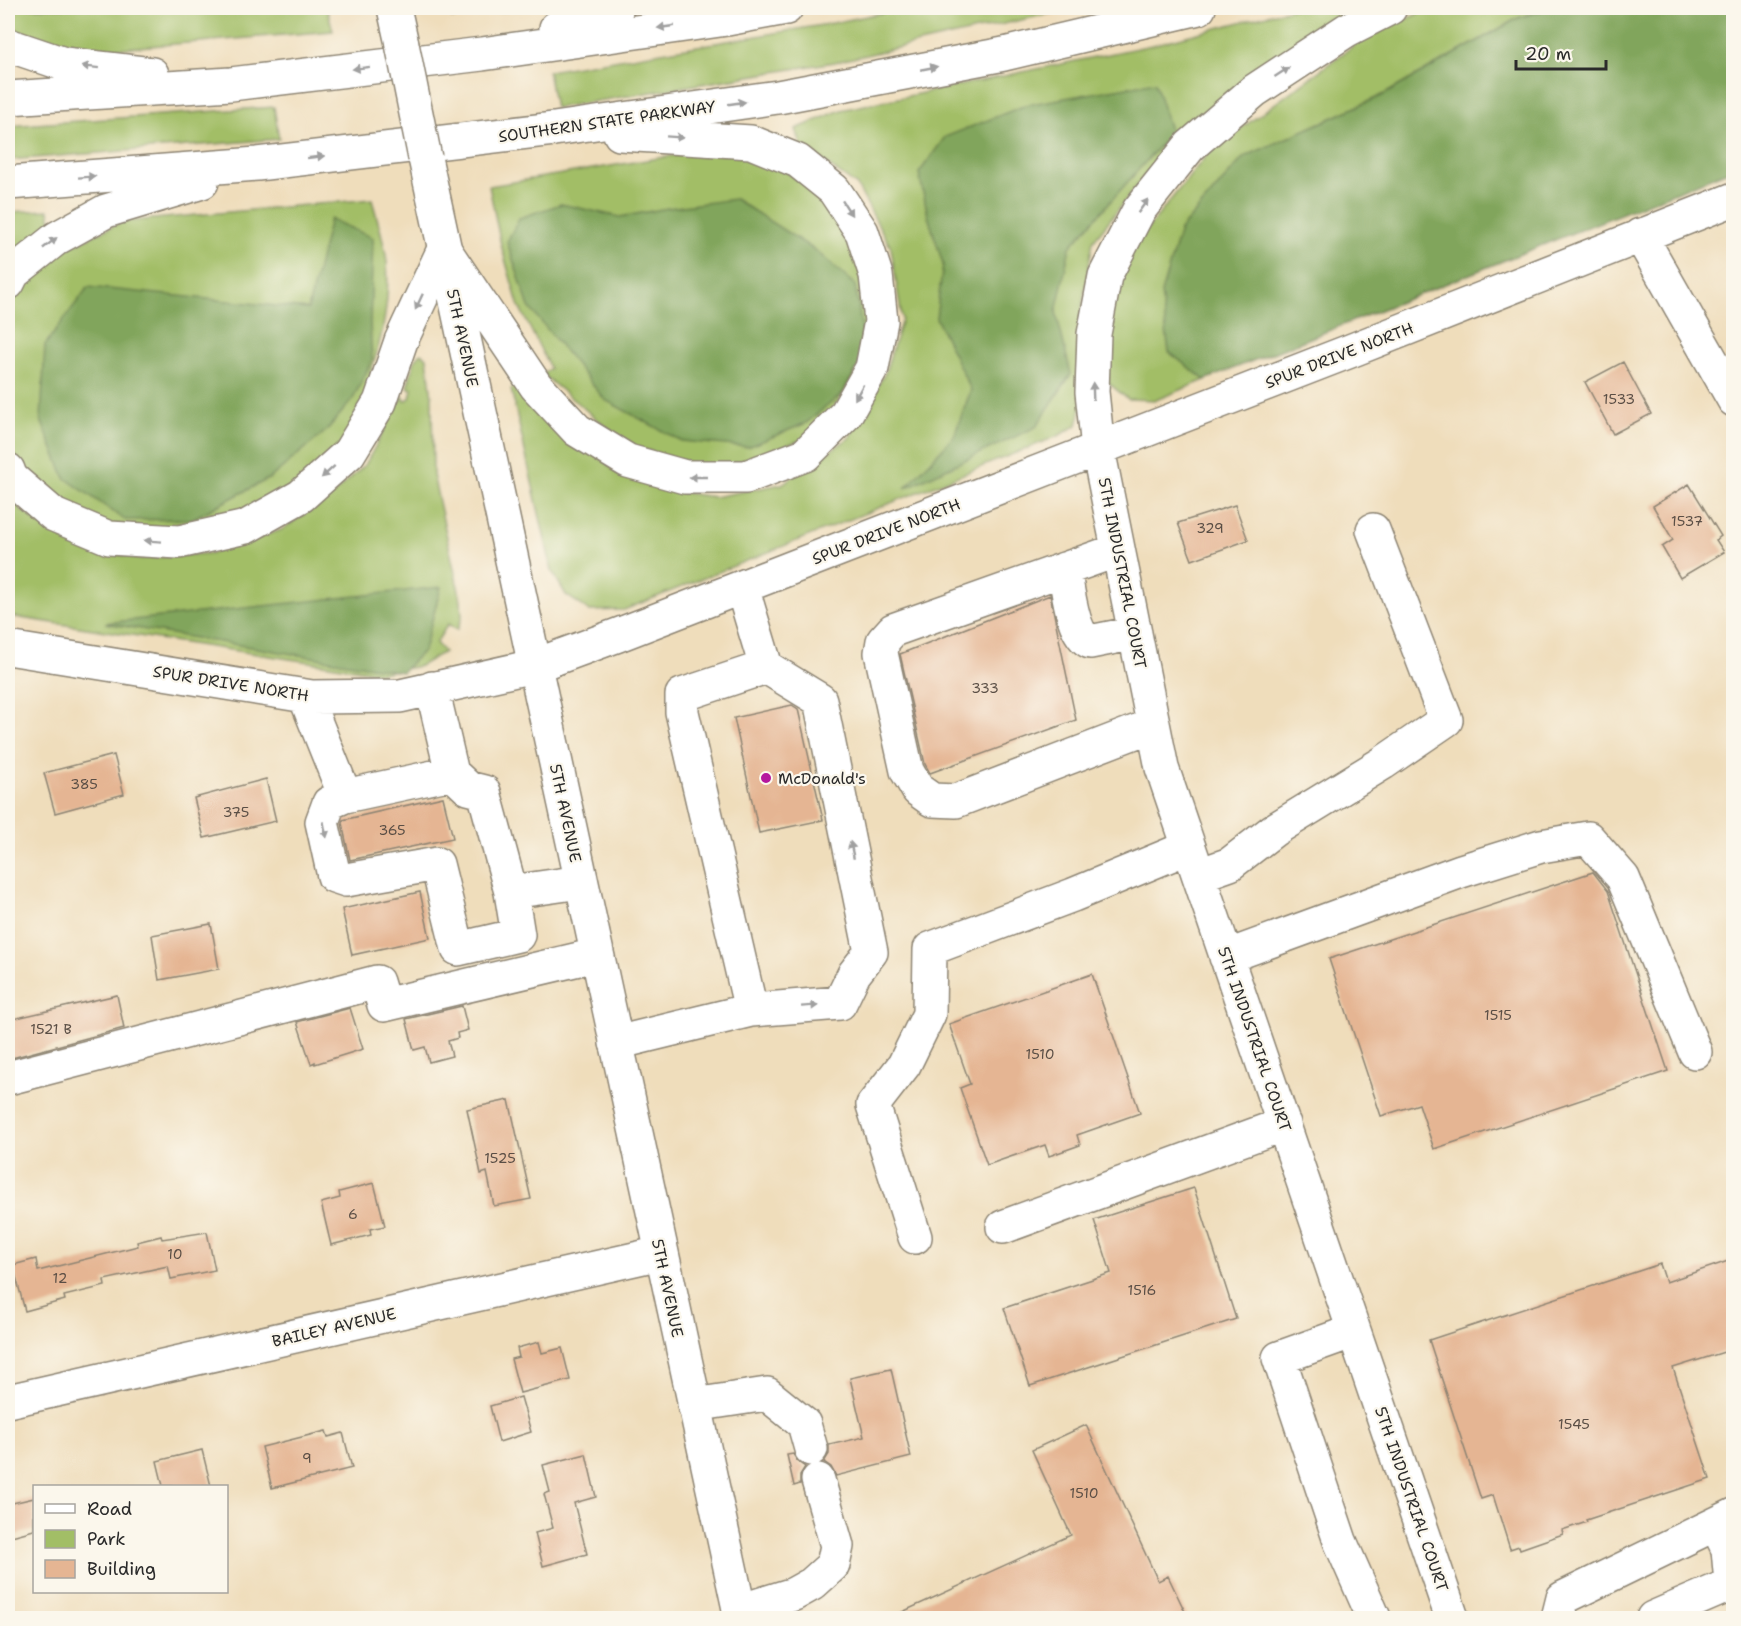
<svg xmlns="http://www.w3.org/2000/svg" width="1741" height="1626" viewBox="0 0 1741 1626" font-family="'Shantell Sans',sans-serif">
  <rect width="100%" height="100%" fill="#fbf7ec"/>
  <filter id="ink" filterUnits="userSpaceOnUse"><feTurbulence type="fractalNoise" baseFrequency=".0167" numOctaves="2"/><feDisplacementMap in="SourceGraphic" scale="12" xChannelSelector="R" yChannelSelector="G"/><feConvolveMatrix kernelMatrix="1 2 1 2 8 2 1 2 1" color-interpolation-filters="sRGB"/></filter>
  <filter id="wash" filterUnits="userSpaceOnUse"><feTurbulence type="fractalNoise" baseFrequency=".008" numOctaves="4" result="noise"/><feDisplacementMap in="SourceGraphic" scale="24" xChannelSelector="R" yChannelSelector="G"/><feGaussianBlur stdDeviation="1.35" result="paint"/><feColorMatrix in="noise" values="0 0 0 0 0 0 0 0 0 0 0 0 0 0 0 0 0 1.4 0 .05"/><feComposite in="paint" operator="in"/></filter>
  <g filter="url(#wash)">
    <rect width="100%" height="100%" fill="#efddbb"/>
    <path fill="#a2be66" stroke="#667448" stroke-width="1.5" d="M8,8H327L333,31L76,52L8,35Z
      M450,8H527L452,18Z
      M905,8H1075L835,62L555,108L548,71L828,24Z
      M1294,8H1362V10L1258,65L1153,166L1093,241L1081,314L1082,405L1077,425L1058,436L624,610L590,611L566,595L552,571L511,389L521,382L616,472L665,490L714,497L782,484L849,438L885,373L902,319L891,248L857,186L801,145L796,129L841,110L1152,45Z
      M1430,8H1550L1518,18L1383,95L1244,157L1180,230L1169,352L1205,380L1156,400L1128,399L1106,381L1101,345L1132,248L1209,152L1360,41Z
      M274,107L279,139L8,160V126Z
      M707,150L767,159L822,195L859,248L873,308L852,386L804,439L713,470L629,445L543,375L550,368L518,304L501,245L489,186Z
      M372,199C377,220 385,242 387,263C390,301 382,340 370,374L380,381L350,436L301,485L242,516L173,529L109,526L50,496L12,453L8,440V306L10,299L35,264L121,222Z
      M49,210L52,228L8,263V212Z
      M421,353L427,358L432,397L433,475L461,600L462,618L457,630L448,624L436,643L444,652L420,666L381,673L8,616V493L21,510L68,541L138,559L212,553L281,530L330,497L365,465L403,396L405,401L410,398L412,389L407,387L415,360Z"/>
    <path fill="#81a55b" stroke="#566843" stroke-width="1.5" d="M1550,8H1733V169L1205,380L1169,352L1161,293L1180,230L1244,157L1383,95L1518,18Z
      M1155,82L1171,133L1070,247L1056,312L1071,374L1036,427L905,488L954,436L971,390L936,318L943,264L928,216L919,173L945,137L1026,105Z
      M735,199L815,250L855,285L866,353L842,394L806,423L748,447L681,441L605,400L529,307L507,242L519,218L561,204L620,217L668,208Z
      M330,219L373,238L370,324L372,360L353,399L326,431L270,478L192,519L125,520L65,478L41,420L45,345L88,287L308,309Z
      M441,587L424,650L402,672L105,623Z"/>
    <g id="blocks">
      <path fill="#e5b593" d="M1623,362L1651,414L1613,434L1585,382Z
        M1689,484L1721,536L1716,540L1724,552L1680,578L1662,547L1673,540L1653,506Z
        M1235,505L1248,540L1192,560L1178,523Z
        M1050,595L1076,720L930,773L925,764L900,654Z
        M792,705L798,709L823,820L759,833L734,718Z
        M114,755L124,794L55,813L44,773Z
        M266,779L276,821L204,838L194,798Z
        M443,797L453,838L350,860L342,823L343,820Z
        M1593,872L1608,891L1668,1071L1434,1149L1419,1104L1381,1116L1329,959Z
        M420,892L430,938L352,955L342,909Z
        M211,924L219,969L159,980L152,935Z
        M1092,974L1140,1113L1077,1135L1080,1145L1049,1156L1045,1145L987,1165L960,1088L970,1084L949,1024Z
        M117,995L124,1028L8,1059V1020Z
        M462,1006L468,1030L457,1033L458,1038L448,1041L452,1056L429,1062L425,1047L414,1050L406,1019Z
        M350,1008L363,1049L315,1064V1062L311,1064L297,1022Z
        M509,1100L531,1199L494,1206L487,1172L481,1174L467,1109Z
        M374,1183L385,1226L370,1229L371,1235L331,1245L321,1203L340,1198L339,1192Z
        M1194,1188L1236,1319L1030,1386L1004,1308L1111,1273L1094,1220Z
        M207,1232L215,1270L171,1279L168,1266L104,1280L105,1286L64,1296L65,1300L25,1311L13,1265L36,1259L38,1271L138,1246L137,1242L161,1236L162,1239Z
        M1734,1259V1349L1673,1368L1710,1479L1586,1520L1587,1522L1562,1530L1563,1534L1520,1549L1519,1546L1510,1549L1493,1495L1481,1499L1429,1340L1660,1264L1666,1282Z
        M539,1342L542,1353L562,1348L570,1380L520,1393L511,1359L519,1357L517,1348Z
        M891,1369L911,1457L836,1476L831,1467L824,1462L829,1454V1445L864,1437L850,1378Z
        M521,1397L531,1432L499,1442L490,1406Z
        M1086,1425L1158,1581L1168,1576L1188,1618H889L1071,1535L1032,1450Z
        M326,1431L328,1437L343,1433L352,1468L272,1488L262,1447Z
        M202,1450L211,1486H163L157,1461Z
        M586,1454L596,1497L574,1503L587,1554L543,1566L535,1533L553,1528L544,1494L550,1492L543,1465Z
        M793,1454L798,1462L805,1467L800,1475V1484L794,1486L787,1455Z
        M34,1498V1530L8,1537V1504Z"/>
    </g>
  </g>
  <g filter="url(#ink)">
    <use href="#blocks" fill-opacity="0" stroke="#8d8473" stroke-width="1.5"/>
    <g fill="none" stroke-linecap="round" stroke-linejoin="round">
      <defs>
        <path id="minor" d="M1640,235L1734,400
          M1098,449L1162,768L1452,1618
          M1118,550L893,630L883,641L881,653L907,771L918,790L932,800L956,801L1153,725
          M1064,569C1068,588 1072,634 1090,642L1135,633
          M8,648L312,697L400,696L534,666L618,635L1350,351L1734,199
          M432,688L452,773L468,788L484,792L511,892L581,882
          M305,696L345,796
          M452,773L345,796L329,803L322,822L334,876L346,880L437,864L458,949L518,935L511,892
          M1199,875L1230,864L1274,830L1383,763L1446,720L1373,530
          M1226,957L1461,871L1541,846L1588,838L1623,878L1695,1052
          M751,1010L840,1003L854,974L871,952L820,700L766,667
          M616,1043L751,1010L682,712V695L766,667L742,587
          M8,1078L377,982L384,1005L596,955
          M1003,1227L1284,1124
          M915,1237L873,1105L904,1065L929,1014L930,949L1073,895L1189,847
          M1354,1331L1279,1358L1340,1541L1374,1618
          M8,1401L661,1253
          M694,1405L767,1394L804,1424L811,1449
          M1716,1524L1728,1549L1731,1583
          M739,1611L794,1594L812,1584L833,1565L837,1546L818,1480
          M1558,1618L1563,1598L1734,1515
          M1653,1618L1734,1583"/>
        <path id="major" d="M394,8L402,44
          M425,158L741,1618"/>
        <path id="highway" d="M556,28L617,8
          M8,45L64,64L152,74
          M8,98L231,84L482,54L727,19L786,8
          M8,183L257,164L554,129L778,97L1004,54L1199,8
          M444,249L536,386L577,430L628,461L685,477H746L805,455L846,414L872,368L881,321L876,275L862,232L834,190L798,161L751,142L620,134
          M8,283L13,273L57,238L106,211L202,182
          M1098,449L1092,392L1094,334L1105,276L1139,210L1190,146L1254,91L1347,30L1390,8
          M8,470L11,478L54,515L109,538L179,542L246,527L301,496L349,453L380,402L401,341L444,249"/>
      </defs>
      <use href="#minor" stroke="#8d8473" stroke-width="36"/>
      <use href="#major" stroke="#8d8473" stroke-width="36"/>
      <use href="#highway" stroke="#8d8473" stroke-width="36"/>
      <use href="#minor" stroke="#fff" stroke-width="33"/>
      <use href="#major" stroke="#fff" stroke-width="33"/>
      <use href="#highway" stroke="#fff" stroke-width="33"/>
      <defs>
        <path id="major-bridge" d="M402,44L425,158"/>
      </defs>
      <use href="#major-bridge" stroke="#8d8473" stroke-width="36" stroke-linecap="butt"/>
      <use href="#major-bridge" stroke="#fff" stroke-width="33"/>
    </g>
    <defs><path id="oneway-solid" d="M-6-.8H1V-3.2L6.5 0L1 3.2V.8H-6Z" transform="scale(1.5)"/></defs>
    <g fill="#a0a0a0">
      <use href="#oneway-solid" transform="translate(666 27) rotate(172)"/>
      <use href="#oneway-solid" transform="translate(90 67) rotate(-173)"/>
      <use href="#oneway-solid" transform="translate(361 68) rotate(173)"/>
      <use href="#oneway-solid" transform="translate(929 68) rotate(-11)"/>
      <use href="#oneway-solid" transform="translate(1282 72) rotate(-33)"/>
      <use href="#oneway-solid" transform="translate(737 103) rotate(-8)"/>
      <use href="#oneway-solid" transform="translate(675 137) rotate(4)"/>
      <use href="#oneway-solid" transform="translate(316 157) rotate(-7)"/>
      <use href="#oneway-solid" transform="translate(87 177) rotate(-4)"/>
      <use href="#oneway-solid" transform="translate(1143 206) rotate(-54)"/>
      <use href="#oneway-solid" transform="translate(847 208) rotate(57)"/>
      <use href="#oneway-solid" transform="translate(50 243) rotate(-38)"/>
      <use href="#oneway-solid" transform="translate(419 302) rotate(115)"/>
      <use href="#oneway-solid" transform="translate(1093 391) rotate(-92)"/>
      <use href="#oneway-solid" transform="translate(859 392) rotate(119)"/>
      <use href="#oneway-solid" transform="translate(328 472) rotate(138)"/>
      <use href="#oneway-solid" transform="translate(698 477) rotate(-180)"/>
      <use href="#oneway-solid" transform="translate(153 541) rotate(-176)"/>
      <use href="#oneway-solid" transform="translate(325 830) rotate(80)"/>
      <use href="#oneway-solid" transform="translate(852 850) rotate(-102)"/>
      <use href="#oneway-solid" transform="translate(810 1006) rotate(-4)"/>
    </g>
  </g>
  <circle fill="#b5179e" stroke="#fbf7ec" stroke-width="2" cx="766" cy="778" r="6"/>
  <g text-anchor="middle" stroke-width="4.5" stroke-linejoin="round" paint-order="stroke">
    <g font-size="14" fill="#5a4e45">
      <text x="1619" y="404">1533</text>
      <text x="1687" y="526">1537</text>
      <text x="1210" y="533">329</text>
      <text x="985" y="693">333</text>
      <text x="84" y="789">385</text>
      <text x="236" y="817">375</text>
      <text x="392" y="835">365</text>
      <text x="1498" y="1020">1515</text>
      <text x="51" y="1034">1521 B</text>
      <text x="1040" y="1059">1510</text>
      <text x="500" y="1163">1525</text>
      <text x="353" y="1219">6</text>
      <text x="175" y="1259">10</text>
      <text x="60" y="1283">12</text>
      <text x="1142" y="1295">1516</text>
      <text x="1574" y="1429">1545</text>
      <text x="307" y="1463">9</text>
      <text x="1084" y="1498">1510</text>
    </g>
    <g font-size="16" fill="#2b2b2b" stroke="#fbf7ec">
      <text transform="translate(607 121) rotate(-8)" y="6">SOUTHERN STATE PARKWAY</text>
      <text transform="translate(463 338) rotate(78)" y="6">5TH AVENUE</text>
      <text transform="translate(1339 355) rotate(-21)" y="6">SPUR DRIVE NORTH</text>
      <text transform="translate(886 531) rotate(-21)" y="6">SPUR DRIVE NORTH</text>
      <text transform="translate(1123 573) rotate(79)" y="6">5TH INDUSTRIAL COURT</text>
      <text transform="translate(231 683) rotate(9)" y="6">SPUR DRIVE NORTH</text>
      <text transform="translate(566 813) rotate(78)" y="6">5TH AVENUE</text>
      <text transform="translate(1255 1039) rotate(71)" y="6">5TH INDUSTRIAL COURT</text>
      <text transform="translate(668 1288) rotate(78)" y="6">5TH AVENUE</text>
      <text transform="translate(334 1327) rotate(-13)" y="6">BAILEY AVENUE</text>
      <text transform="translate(1412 1499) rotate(71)" y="6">5TH INDUSTRIAL COURT</text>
    </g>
    <g font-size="16" fill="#2b2b2b" stroke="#fbf7ec" text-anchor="start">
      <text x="778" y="784">McDonald's</text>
    </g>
  </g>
  <rect width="1741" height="1626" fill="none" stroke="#fbf7ec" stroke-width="30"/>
  <rect x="33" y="1485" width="195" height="108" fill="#fbf7ec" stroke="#a8a59f" stroke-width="1.5"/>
  <rect x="45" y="1504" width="30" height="9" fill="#ffffff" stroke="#a8a59f" stroke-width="1.5"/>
  <text x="87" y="1515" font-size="18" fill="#2b2b2b">Road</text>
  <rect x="45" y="1530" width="30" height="18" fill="#a2be66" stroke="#a8a59f" stroke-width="1.5"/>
  <text x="87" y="1545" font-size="18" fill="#2b2b2b">Park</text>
  <rect x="45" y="1560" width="30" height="18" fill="#e5b593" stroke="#a8a59f" stroke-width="1.5"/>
  <text x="87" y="1575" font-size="18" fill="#2b2b2b">Building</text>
  <path d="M1516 60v9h90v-9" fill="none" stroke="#2b2b2b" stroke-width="3"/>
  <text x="1525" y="60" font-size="18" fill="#2b2b2b" stroke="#fbf7ec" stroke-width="4.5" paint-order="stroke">20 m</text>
</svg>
